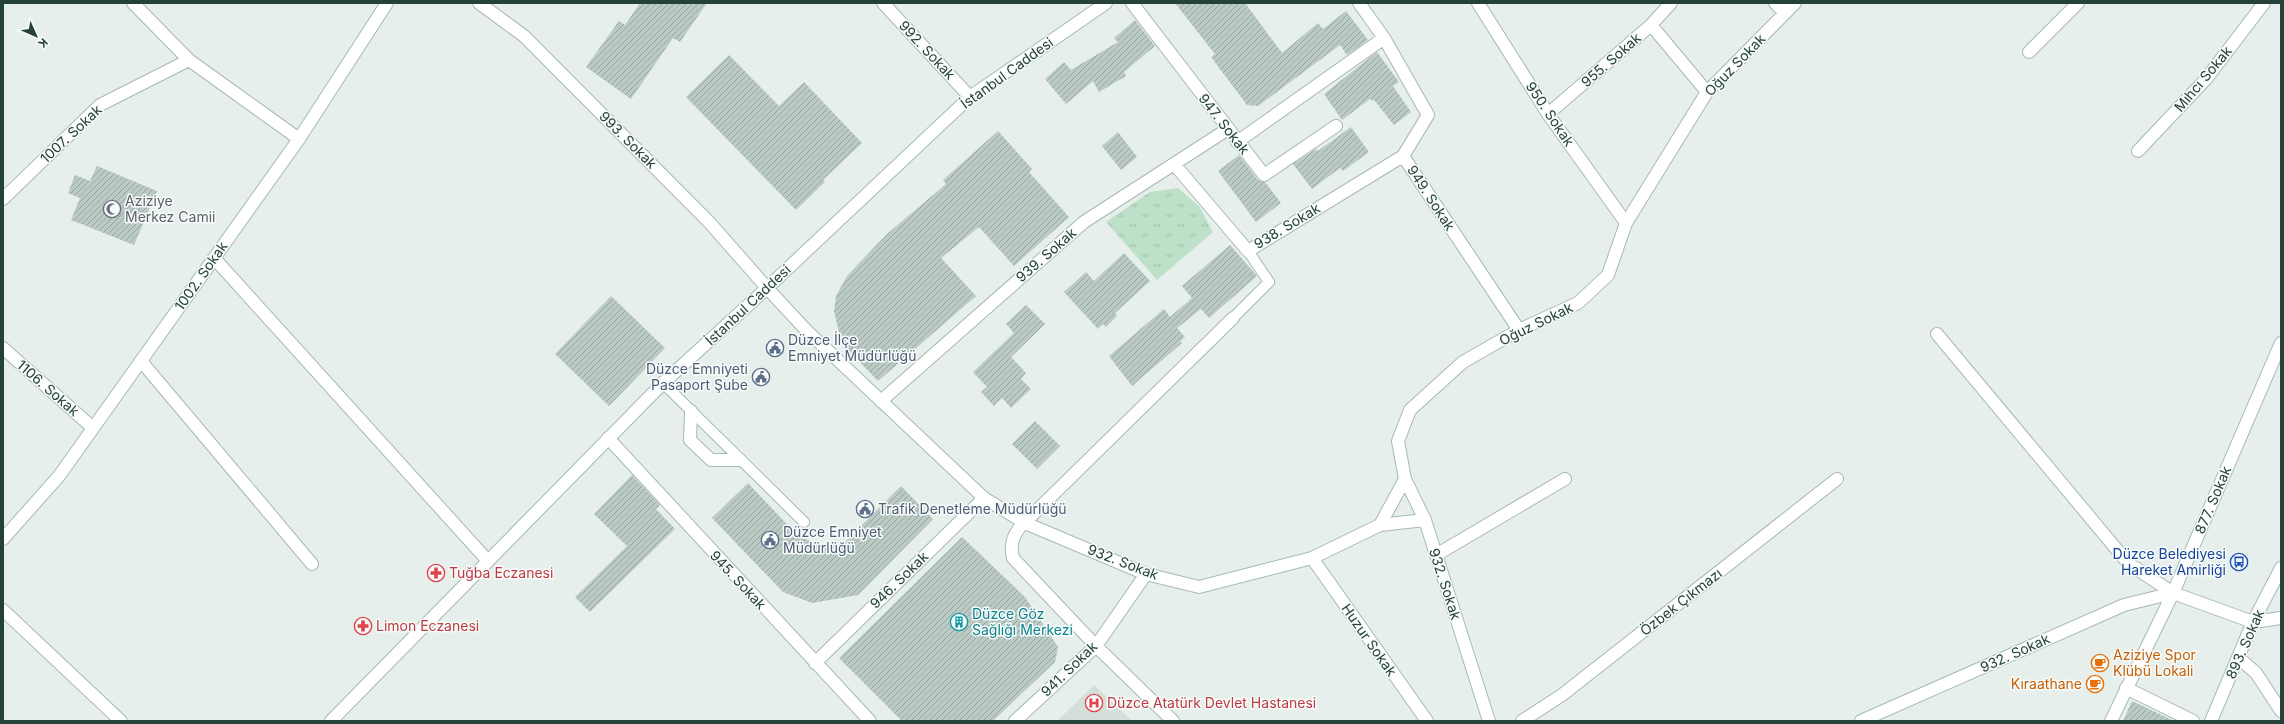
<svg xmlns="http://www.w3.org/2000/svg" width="2284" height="724" viewBox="0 0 2284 724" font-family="Inter,sans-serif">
  <defs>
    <pattern id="park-tufts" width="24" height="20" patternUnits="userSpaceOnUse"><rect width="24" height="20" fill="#bfe0c8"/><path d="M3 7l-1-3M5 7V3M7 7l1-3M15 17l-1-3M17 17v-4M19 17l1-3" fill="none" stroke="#a4c1ad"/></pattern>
    <pattern id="building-hatch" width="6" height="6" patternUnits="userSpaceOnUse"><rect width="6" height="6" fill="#bbcac4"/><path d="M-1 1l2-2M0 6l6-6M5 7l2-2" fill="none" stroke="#98a6a0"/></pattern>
  </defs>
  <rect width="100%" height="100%" fill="#e6efeb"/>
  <path fill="#d4dfda" d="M1094,685L1132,721H1057Z"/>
  <path fill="url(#park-tufts)" d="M1178,188L1199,206L1213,232L1157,280L1106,222L1150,192Z"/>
  <path fill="url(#building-hatch)" d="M640,3H707L680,42L673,38L631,99L586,67L619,21L625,25Z
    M1175,3H1245L1282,53L1318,23L1323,29L1346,11L1368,40L1347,55L1340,45L1258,106L1247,105L1211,57L1215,54Z
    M1135,20L1155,46L1124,72L1126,76L1099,92L1093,81L1066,104L1045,79L1064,62L1071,70L1118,42L1114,38Z
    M1377,52L1399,82L1393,86L1411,112L1394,125L1374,100L1372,101L1370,99L1342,120L1324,94Z
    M729,55L779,106L804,82L862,143L823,180L825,182L796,210L686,97Z
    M1351,127L1369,152L1343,171L1340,168L1312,189L1293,164L1316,149L1318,151Z
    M998,131L1032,169L1029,172L1069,217L1014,266L979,227L941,258L976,296L878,381L851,353L839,332L834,311L836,296L847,276L887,234L946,184L943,180Z
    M1118,132L1137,157L1121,170L1102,146Z
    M1239,155L1258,180L1265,182L1281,203L1256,222L1218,171Z
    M97,166L157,191L134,245L71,220L80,198L68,193L75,175L90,181Z
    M1230,245L1257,276L1209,318L1201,309L1177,328L1185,337L1180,341L1182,343L1132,386L1109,356L1164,309L1170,317L1192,298L1182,286Z
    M1124,253L1150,281L1115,313L1117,316L1106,327L1103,324L1098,329L1064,292L1086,272L1094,281Z
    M611,296L665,348L609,406L555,354Z
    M1026,305L1045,324L1011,357L1026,373L1021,379L1031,389L1011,408L1002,398L994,406L981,392L987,387L973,372L1014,333L1006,324Z
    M1035,421L1060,446L1037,469L1012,444Z
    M632,475L660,505L656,509L675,529L590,612L575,597L627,546L594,514Z
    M748,483L797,535L823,547L843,544L901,486L933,519L858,595L812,603L783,592L712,518Z
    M962,537L1025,597L1058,647L1055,662L993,721H902L839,658Z
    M2132,701L2174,721H2123Z"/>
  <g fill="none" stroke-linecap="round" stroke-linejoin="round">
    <defs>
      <path id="lane" d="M1233,318L1269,282L1248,251
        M663,383L804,522"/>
      <path id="street" d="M133,3L189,60L299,139
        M479,3L524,36L709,222L767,288
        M883,3L970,97
        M1132,3L1264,175L1336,126
        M1359,3L1384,38L1428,115L1403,156L1519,330
        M1478,3L1548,114L1626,223
        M1775,3L1785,13
        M1651,25L1707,92
        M2029,52L2078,3
        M1548,114L1651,25L1671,3
        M1237,142L1384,38
        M2138,151L2206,79L2264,3
        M1174,164L1248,251L1403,156
        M3,199L100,105L189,60
        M214,258L488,561
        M1937,334L2128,563L2173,593L2281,343
        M3,348L93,428
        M141,361L312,564
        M881,401L1084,222L1228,129
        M691,411L690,440L711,460H740
        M608,438L870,721
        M1405,479L1425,520
        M1380,525L1405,479L1398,441L1410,410L1463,362L1519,330L1578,303L1608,275L1626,223L1707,92L1795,3
        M1436,555L1565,479
        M1312,558L1427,721
        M3,610L121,721
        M2253,622L2281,568
        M2239,658L2256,673L2281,711
        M815,663L984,498
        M2126,688L2193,721
        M1015,721L1096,646L1146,574
        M1173,721L1096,646L1013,558C1010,546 1012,537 1020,527L1233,318
        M1522,721L1562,695L1837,479"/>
      <path id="secondary" d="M767,288L806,330L984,498L1025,523L1146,574L1199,587L1312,558L1380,525L1425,520L1489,721
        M3,539L59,476L299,139L387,3
        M2173,593L2253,622L2281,618
        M331,721L663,383L767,288L970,97L1106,3
        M1861,721L2124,605L2173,593
        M2111,721L2173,593
        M2211,721L2253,622"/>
    </defs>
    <use href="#lane" stroke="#a8b8b2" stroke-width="12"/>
    <use href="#street" stroke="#a8b8b2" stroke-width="14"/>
    <use href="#secondary" stroke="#a4bbb3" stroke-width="14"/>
    <use href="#lane" stroke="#fff" stroke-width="10"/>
    <use href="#street" stroke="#fff" stroke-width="12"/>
    <use href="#secondary" stroke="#fff" stroke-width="12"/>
  </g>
  <defs>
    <symbol id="mosque-ring" viewBox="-11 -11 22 22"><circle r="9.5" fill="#f7fbf9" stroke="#6b7280" stroke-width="1.5"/><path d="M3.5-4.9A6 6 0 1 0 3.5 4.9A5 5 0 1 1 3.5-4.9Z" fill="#6b7280"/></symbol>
    <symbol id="civic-ring" viewBox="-11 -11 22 22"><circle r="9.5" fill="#f7fbf9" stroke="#5c6f8a" stroke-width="1.5"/><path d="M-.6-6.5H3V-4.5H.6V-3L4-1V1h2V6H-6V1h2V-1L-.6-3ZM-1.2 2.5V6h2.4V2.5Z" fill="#5c6f8a"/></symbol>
    <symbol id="bus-ring" viewBox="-11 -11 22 22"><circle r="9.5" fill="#f7fbf9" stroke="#1a4fb4" stroke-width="1.5"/><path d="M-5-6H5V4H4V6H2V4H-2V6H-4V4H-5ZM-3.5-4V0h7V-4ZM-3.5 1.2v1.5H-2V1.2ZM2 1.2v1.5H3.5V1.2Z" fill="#1a4fb4"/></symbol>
    <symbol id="pharmacy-ring" viewBox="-11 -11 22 22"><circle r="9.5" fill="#f7fbf9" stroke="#e0444e" stroke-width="1.5"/><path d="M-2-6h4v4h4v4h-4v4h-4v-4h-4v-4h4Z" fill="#e0444e"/></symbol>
    <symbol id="building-ring" viewBox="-11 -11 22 22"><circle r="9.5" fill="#f7fbf9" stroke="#0f9aa8" stroke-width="1.5"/><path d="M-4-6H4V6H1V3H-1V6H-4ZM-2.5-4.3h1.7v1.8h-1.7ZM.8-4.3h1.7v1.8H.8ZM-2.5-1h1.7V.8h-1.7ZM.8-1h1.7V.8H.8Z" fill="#0f9aa8"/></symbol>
    <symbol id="cafe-ring" viewBox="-11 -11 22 22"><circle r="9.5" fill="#f7fbf9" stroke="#e8710a" stroke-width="1.5"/><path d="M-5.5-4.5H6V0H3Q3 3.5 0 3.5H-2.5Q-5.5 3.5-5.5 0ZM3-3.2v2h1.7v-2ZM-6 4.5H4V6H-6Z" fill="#e8710a"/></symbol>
    <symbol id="hospital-ring" viewBox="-11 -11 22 22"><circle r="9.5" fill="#f7fbf9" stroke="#e0444e" stroke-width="1.5"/><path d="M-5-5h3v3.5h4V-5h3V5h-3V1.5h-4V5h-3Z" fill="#e0444e"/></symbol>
  </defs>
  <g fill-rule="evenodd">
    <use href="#mosque-ring" x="102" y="199" width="20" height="20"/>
    <use href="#civic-ring" x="765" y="338" width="20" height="20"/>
    <use href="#civic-ring" x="751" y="367" width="20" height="20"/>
    <use href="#civic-ring" x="855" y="499" width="20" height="20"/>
    <use href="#civic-ring" x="760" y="530" width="20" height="20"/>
    <use href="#bus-ring" x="2229" y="552" width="20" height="20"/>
    <use href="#pharmacy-ring" x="426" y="563" width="20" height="20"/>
    <use href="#building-ring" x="949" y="612" width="20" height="20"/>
    <use href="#pharmacy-ring" x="353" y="616" width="20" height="20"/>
    <use href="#cafe-ring" x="2090" y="653" width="20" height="20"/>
    <use href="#cafe-ring" x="2085" y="674" width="20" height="20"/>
    <use href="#hospital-ring" x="1084" y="693" width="20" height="20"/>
  </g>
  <g text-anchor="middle" stroke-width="3" stroke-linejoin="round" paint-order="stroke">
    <g font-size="14" fill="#24423a" stroke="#f7fbf9">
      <text transform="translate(927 50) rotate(47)" y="5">992. Sokak</text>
      <text transform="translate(1611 60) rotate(-41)" y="5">955. Sokak</text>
      <text transform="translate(1735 65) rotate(-46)" y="5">Oğuz Sokak</text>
      <text transform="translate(1007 73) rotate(-36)" y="5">İstanbul Caddesi</text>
      <text transform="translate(2203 79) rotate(-50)" y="5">Mıhcı Sokak</text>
      <text transform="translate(1550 114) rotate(56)" y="5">950. Sokak</text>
      <text transform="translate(1224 124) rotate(52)" y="5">947. Sokak</text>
      <text transform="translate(71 134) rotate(-43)" y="5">1007. Sokak</text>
      <text transform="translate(628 140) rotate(45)" y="5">993. Sokak</text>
      <text transform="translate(1431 198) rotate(57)" y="5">949. Sokak</text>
      <text transform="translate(1287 226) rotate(-31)" y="5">938. Sokak</text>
      <text transform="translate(1046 255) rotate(-41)" y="5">939. Sokak</text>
      <text transform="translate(201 276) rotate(-55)" y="5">1002. Sokak</text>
      <text transform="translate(748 305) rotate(-43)" y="5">İstanbul Caddesi</text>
      <text transform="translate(1536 324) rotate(-26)" y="5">Oğuz Sokak</text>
      <text transform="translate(48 388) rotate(41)" y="5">1106. Sokak</text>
      <text transform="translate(2213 500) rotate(-67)" y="5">877. Sokak</text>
      <text transform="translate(1123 562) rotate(21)" y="5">932. Sokak</text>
      <text transform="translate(738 580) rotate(47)" y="5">945. Sokak</text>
      <text transform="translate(899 580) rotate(-44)" y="5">946. Sokak</text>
      <text transform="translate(1445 584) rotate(72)" y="5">932. Sokak</text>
      <text transform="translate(1681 602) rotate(-38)" y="5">Özbek Çıkmazı</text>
      <text transform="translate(1369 640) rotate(55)" y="5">Huzur Sokak</text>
      <text transform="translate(2245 644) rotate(-66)" y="5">893. Sokak</text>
      <text transform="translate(2015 653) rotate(-24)" y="5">932. Sokak</text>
      <text transform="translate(1069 669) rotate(-44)" y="5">941. Sokak</text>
    </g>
    <g font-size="14" fill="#5b616d" stroke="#f7fbf9" text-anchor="start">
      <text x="125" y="206">Aziziye<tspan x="125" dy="16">Merkez Camii</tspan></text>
    </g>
    <g font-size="14" fill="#4e5e75" stroke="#f7fbf9" text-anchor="start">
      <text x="788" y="345">Düzce İlçe<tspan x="788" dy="16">Emniyet Müdürlüğü</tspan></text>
      <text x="748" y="374" text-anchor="end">Düzce Emniyeti<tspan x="748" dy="16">Pasaport Şube</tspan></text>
      <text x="878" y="514">Trafik Denetleme Müdürlüğü</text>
      <text x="783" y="537">Düzce Emniyet<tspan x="783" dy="16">Müdürlüğü</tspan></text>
    </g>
    <g font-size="14" fill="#164399" stroke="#f7fbf9" text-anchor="end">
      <text x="2226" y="559">Düzce Belediyesi<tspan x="2226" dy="16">Hareket Amirliği</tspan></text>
    </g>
    <g font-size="14" fill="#be3a42" stroke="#f7fbf9" text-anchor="start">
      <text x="449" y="578">Tuğba Eczanesi</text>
      <text x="376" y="631">Limon Eczanesi</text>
      <text x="1107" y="708">Düzce Atatürk Devlet Hastanesi</text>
    </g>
    <g font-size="14" fill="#0d838f" stroke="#f7fbf9" text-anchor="start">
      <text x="972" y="619">Düzce Göz<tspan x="972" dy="16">Sağlığı Merkezi</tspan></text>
    </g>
    <g font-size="14" fill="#c56008" stroke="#f7fbf9" text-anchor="start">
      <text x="2113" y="660">Aziziye Spor<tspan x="2113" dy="16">Klübü Lokali</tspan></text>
      <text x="2082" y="689" text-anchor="end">Kıraathane</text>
    </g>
  </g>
  <rect width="2284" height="724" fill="none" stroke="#24423a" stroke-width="8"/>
  <g transform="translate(36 36) rotate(135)" stroke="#f7fbf9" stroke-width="3" paint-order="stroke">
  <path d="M0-3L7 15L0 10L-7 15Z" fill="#24423a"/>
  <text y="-6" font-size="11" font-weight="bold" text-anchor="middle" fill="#24423a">K</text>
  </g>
</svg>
